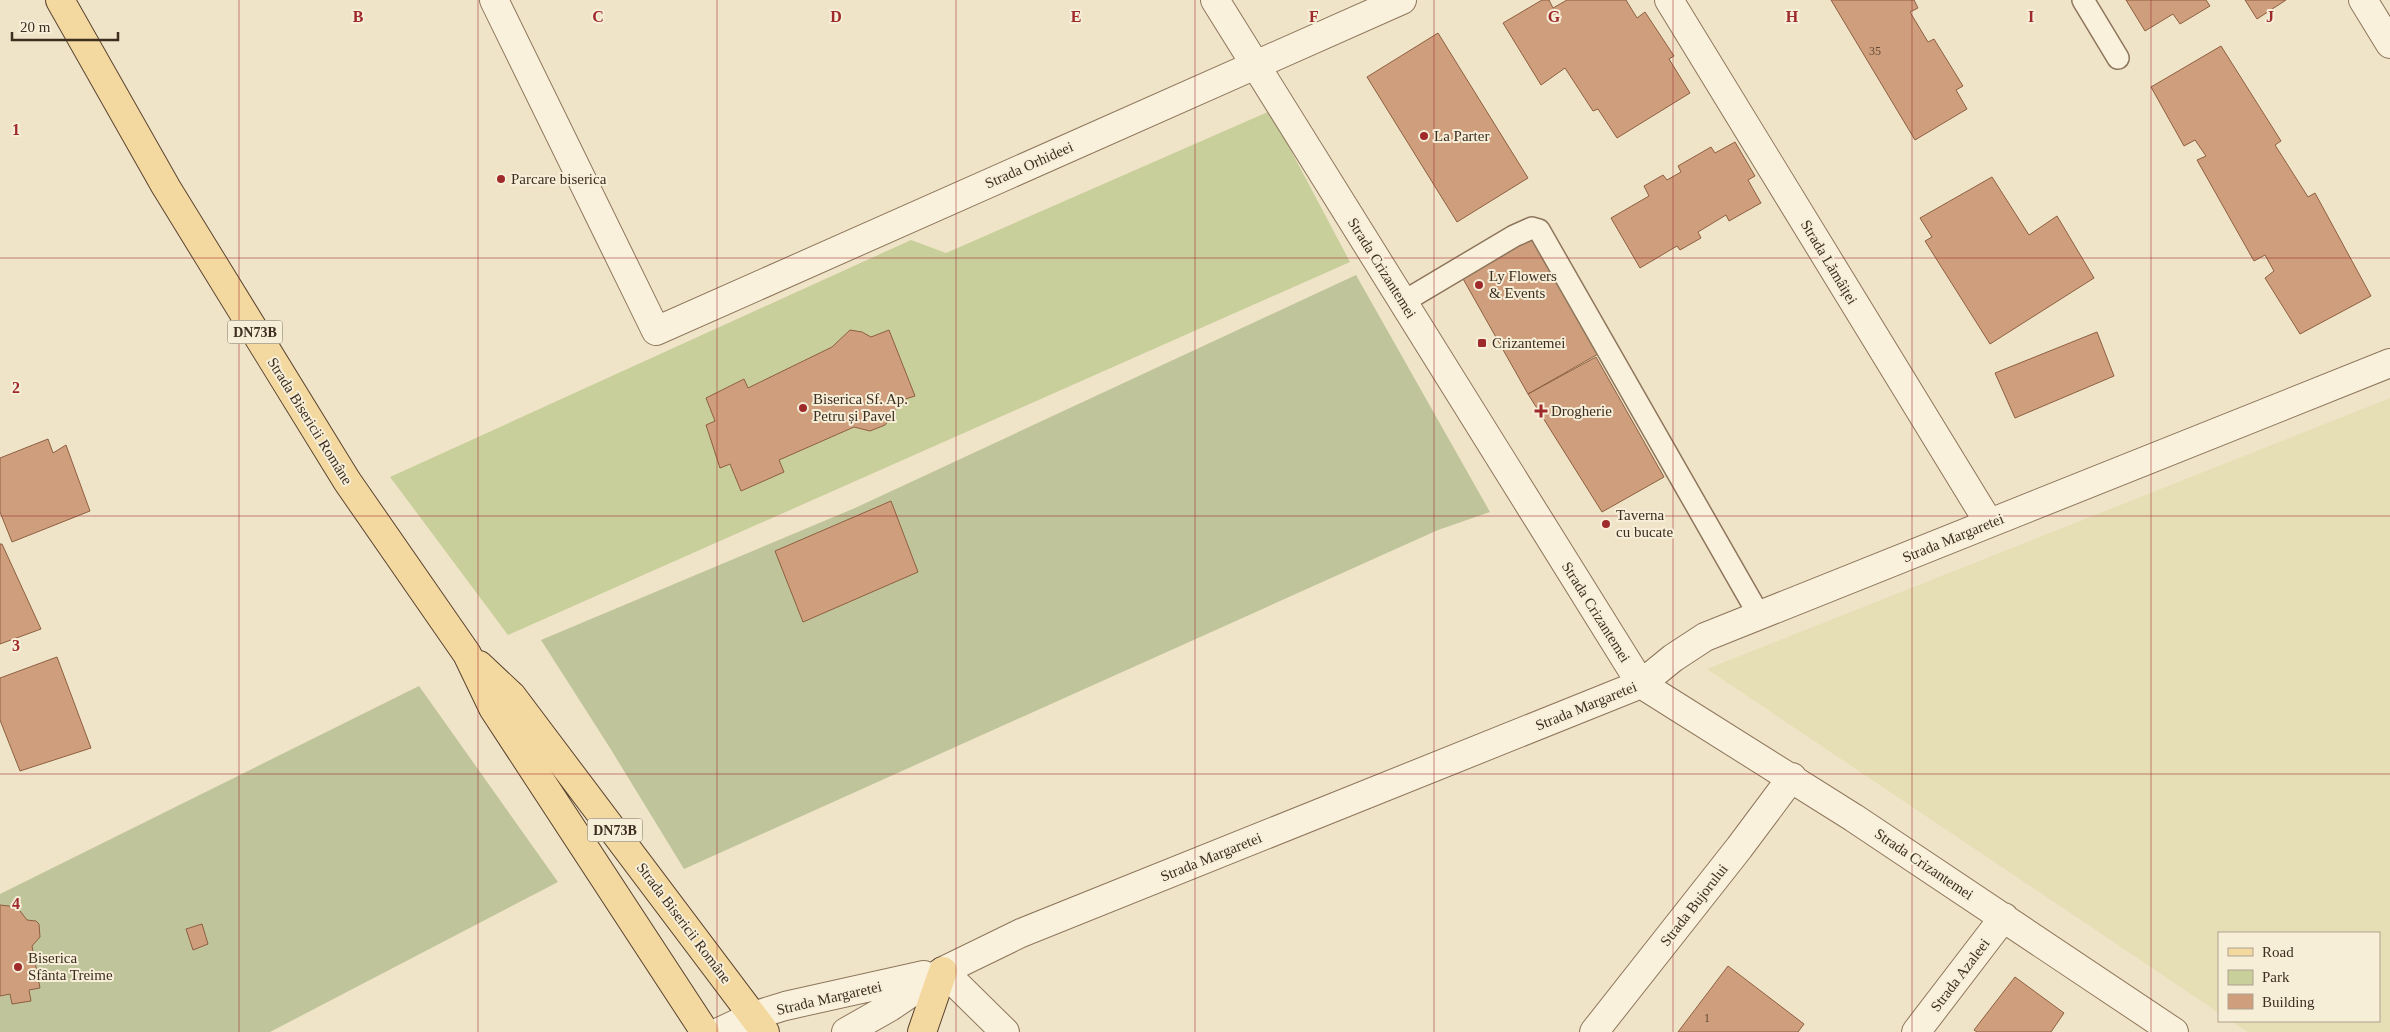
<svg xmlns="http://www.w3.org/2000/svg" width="2390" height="1032" viewBox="0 0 2390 1032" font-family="Georgia,serif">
  <rect width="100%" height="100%" fill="#f0e4c8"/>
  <path fill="#e6deb5" d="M2390,398V1032H2248L2231,1021H2379V933H2219V1013L1707,669Z"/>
  <path fill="#c9cf9b" d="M1270,111L1350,262L508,635L390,477L911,240L946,253Z"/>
  <path fill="#bfc49a" d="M1356,275L1490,512L1438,530L684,869L610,748L541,640L855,508Z
    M419,686L558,882L270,1032H0V894Z"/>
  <path fill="#cf9f7d" stroke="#8d5f41" d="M1542,0H1549L1553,8L1567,0H1626L1637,18L1645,12L1674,56L1669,59L1690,93L1617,138L1598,109L1593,111L1565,68L1541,85L1503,23Z
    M1831,0H1914L1918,8L1910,12L1928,42L1934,39L1963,86L1956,90L1967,109L1915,140Z
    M2126,0H2206L2210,6L2180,24L2173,14L2145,31Z
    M2245,0H2286L2257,19Z
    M1438,33L1528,178L1457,222L1367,77Z
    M2221,46L2281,141L2275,145L2308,197L2315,193L2371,296L2300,334L2265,278L2274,271L2265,255L2254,261L2197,160L2206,156L2195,140L2184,146L2151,87Z
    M1735,142L1755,176L1748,180L1761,203L1729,221L1726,215L1698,232L1701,238L1680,250L1677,246L1640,268L1611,218L1649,196L1644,186L1663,175L1667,180L1681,172L1678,166L1711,147L1715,153Z
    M1992,177L2029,235L2057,216L2094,278L1990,344L1925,241L1932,237L1920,218Z
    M1530,236L1598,354L1528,394L1462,277Z
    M850,330L862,332L871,337L889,330L915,396L899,401L894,414L885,425L870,431L854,427L779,460L784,472L741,491L730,464L720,468L706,425L715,421L706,398L744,379L748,388L832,347Z
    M2097,332L2114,376L2015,418L1995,373Z
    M1596,357L1664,477L1602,512L1528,394Z
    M48,439L53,453L66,445L90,511L12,542L0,512V458Z
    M891,501L918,572L803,622L775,551Z
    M0,544H2L41,629L0,644Z
    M57,657L91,748L20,771L0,720V678Z
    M0,905L17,907L27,920L36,921L39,924L40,937L32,946L40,988L29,990L31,1001L12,1004L10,994L0,996Z
    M202,924L208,944L193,950L186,929Z
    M1728,966L1804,1024L1798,1032H1678Z
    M2015,977L2064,1013L2051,1032H1977L1974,1030Z"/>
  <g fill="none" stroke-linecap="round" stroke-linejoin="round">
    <defs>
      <path id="service" d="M2083,0L2118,58
        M1403,302L1514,236L1532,228L1539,230L1759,615"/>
      <path id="minor" d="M494,0L656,331L1402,0
        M1215,0L1641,684L1854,818L2174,1032
        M1669,0L1989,523
        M2363,0L2390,44
        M943,971L1005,1032
        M719,1032L753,1016L785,1006L924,975
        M846,1032L890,1007L943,971L1021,933L1641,684L1673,658L1705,637L2390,363
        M1594,1032L1739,848L1792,777
        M1916,1032L2004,917"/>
      <path id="primary" d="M60,0L166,187L347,481L467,654L493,708L705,1032
        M479,665L512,696L765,1032
        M922,1032L943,971"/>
    </defs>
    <use href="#service" stroke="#8d765c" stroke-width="24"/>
    <use href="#minor" stroke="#8d765c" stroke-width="30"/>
    <use href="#primary" stroke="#5b4430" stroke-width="30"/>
    <use href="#service" stroke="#faf1dc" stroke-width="21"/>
    <use href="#minor" stroke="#faf1dc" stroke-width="28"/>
    <use href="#primary" stroke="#f3d9a0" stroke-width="28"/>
  </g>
  <path fill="none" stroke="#9e2a2b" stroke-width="1" stroke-opacity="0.55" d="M239,0V1032M478,0V1032M717,0V1032M956,0V1032M1195,0V1032M1434,0V1032M1673,0V1032M1912,0V1032M2151,0V1032M0,258H2390M0,516H2390M0,774H2390"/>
  <g fill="#9e2a2b" stroke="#f7eed8" stroke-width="2">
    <circle cx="1424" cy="136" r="5"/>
    <circle cx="501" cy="179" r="5"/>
    <circle cx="1479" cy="285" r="5"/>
    <rect x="1477" y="338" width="10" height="10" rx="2.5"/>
    <circle cx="803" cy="408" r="5"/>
    <path d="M1538.5 403.5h5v5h5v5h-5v5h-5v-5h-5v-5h5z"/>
    <circle cx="1606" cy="524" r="5"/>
    <circle cx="18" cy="967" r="5"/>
  </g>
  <g text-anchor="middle" stroke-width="4" stroke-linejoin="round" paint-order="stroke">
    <g font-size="12" fill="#624a37">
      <text x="1875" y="55">35</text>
      <text x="1707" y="1022">1</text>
    </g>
    <g fill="#f7eed8" stroke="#756857" stroke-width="1">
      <rect x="227.5" y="320.5" width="55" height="23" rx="4"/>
      <rect x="587.5" y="818.5" width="55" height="23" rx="4"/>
    </g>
    <g font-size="14" font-weight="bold" fill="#3d2e20">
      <text x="255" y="337">DN73B</text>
      <text x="615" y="835">DN73B</text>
    </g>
    <g font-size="15" fill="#3d2e20" stroke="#f7eed8" text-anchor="start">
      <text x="1434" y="141">La Parter</text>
      <text x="511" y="184">Parcare biserica</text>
      <text x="1489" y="281">Ly Flowers<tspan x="1489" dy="17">&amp; Events</tspan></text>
      <text x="1492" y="348">Crizantemei</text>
      <text x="813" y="404">Biserica Sf. Ap.<tspan x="813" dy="17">Petru și Pavel</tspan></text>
      <text x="1551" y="416">Drogherie</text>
      <text x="1616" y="520">Taverna<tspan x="1616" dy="17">cu bucate</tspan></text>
      <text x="28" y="963">Biserica<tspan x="28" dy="17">Sfânta Treime</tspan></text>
    </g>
    <g font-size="15" fill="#3d2e20" stroke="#f7eed8">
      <text transform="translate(1029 165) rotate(-24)" y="5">Strada Orhideei</text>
      <text transform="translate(1829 262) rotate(59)" y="5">Strada Lămâiței</text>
      <text transform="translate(1382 268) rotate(58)" y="5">Strada Crizantemei</text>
      <text transform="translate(310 421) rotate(58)" y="5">Strada Bisericii Române</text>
      <text transform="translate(1953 538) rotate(-22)" y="5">Strada Margaretei</text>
      <text transform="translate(1596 612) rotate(58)" y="5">Strada Crizantemei</text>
      <text transform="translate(1586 706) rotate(-22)" y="5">Strada Margaretei</text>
      <text transform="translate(1211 857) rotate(-22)" y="5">Strada Margaretei</text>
      <text transform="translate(1924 864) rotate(34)" y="5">Strada Crizantemei</text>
      <text transform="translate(1694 905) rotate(-52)" y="5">Strada Bujorului</text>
      <text transform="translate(684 923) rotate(53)" y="5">Strada Bisericii Române</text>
      <text transform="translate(1960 975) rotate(-53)" y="5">Strada Azaleei</text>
      <text transform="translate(829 998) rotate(-13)" y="5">Strada Margaretei</text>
    </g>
  </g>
  <g font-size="16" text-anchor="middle" font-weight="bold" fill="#9e2a2b" stroke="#f7eed8" stroke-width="4" stroke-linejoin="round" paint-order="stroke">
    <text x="358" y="22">B</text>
    <text x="598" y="22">C</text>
    <text x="836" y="22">D</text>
    <text x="1076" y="22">E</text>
    <text x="1314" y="22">F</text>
    <text x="1554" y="22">G</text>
    <text x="1792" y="22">H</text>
    <text x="2031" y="22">I</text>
    <text x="2270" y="22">J</text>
    <text x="16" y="135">1</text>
    <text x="16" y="393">2</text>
    <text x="16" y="651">3</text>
    <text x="16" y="909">4</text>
  </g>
  <rect x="2218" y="932" width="162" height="90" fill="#f7eed8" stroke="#ada18e"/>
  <rect x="2228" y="948" width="25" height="8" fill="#f3d9a0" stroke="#ada18e"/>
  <text x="2262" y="957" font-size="15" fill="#3d2e20">Road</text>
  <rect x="2228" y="970" width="25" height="15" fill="#c9cf9b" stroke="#ada18e"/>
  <text x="2262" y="982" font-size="15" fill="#3d2e20">Park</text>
  <rect x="2228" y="994" width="25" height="15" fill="#cf9f7d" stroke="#ada18e"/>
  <text x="2262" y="1007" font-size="15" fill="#3d2e20">Building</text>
  <path d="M12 32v8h106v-8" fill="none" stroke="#3d2e20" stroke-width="2.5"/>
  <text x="20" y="32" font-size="15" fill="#3d2e20" stroke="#f7eed8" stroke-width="4" paint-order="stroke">20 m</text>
</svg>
